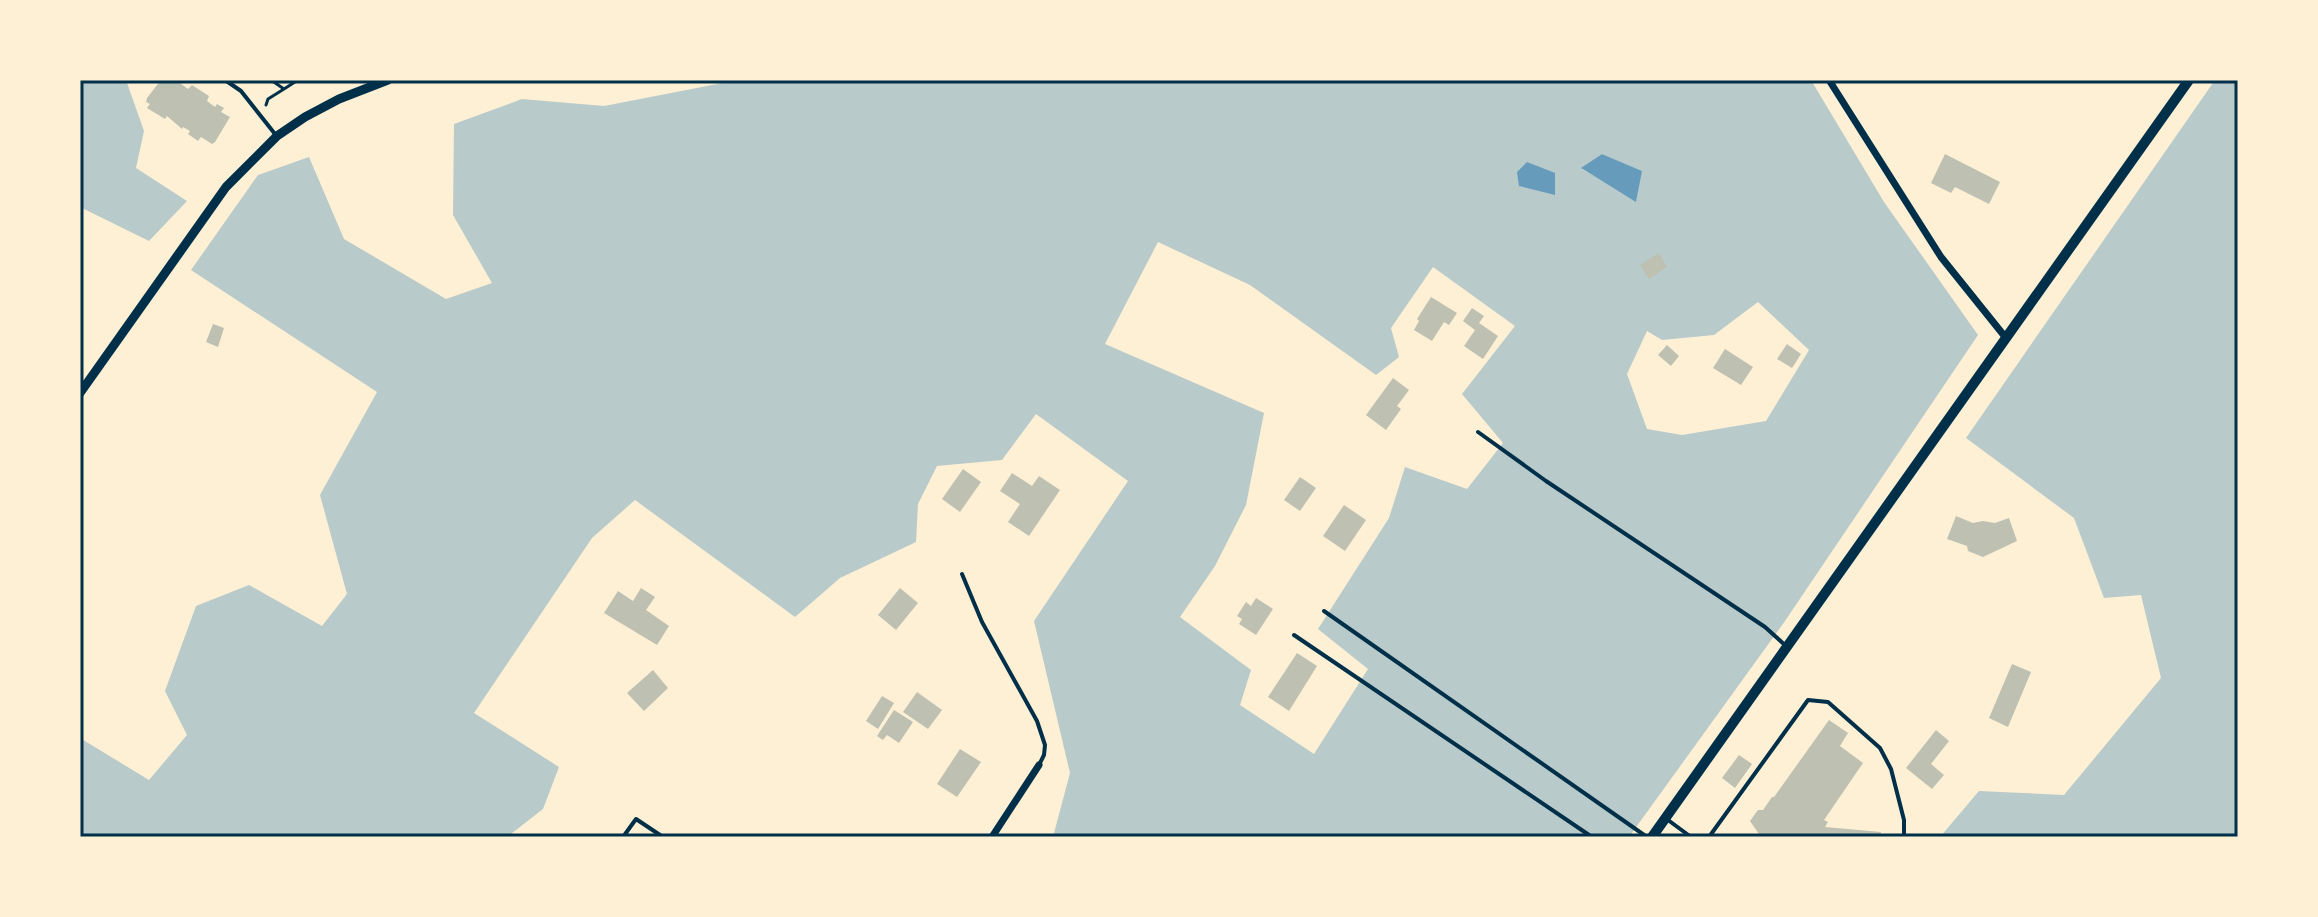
<svg xmlns="http://www.w3.org/2000/svg" width="2318" height="917" viewBox="0 0 2318 917" font-family="Inter,sans-serif">
  <rect width="100%" height="100%" fill="#fdf0d5"/>
  <path fill="#b9caca" fill-rule="evenodd" d="M80,80H126L144,131L136,168L187,201L149,241L80,207Z
    M738,80H1811L1884,202L1978,335L1785,621L1629,837H1053L1070,773L1034,621L1128,481L1036,414L1002,460L937,466L918,504L916,542L840,578L795,617L635,500L592,538L474,713L559,767L543,809L507,837H80V738L149,780L187,735L165,691L196,606L249,585L322,626L347,594L320,495L377,392L191,270L258,175L309,157L344,239L446,299L492,283L453,215L454,124L522,99L604,106ZM1602,154L1641,171L1636,201L1582,169ZM1158,242L1250,285L1376,375L1399,357L1391,328L1433,267L1515,326L1462,394L1503,443L1467,489L1405,467L1389,518L1318,629L1368,669L1314,754L1240,705L1251,670L1180,617L1215,566L1246,505L1264,413L1105,344ZM1758,302L1809,350L1766,421L1682,435L1647,429L1627,374L1647,331L1662,340L1714,335Z
    M2215,80H2238V837H1940L1979,791L2064,795L2161,678L2141,595L2104,598L2074,518L1966,438Z"/>
  <path fill="#669bbc" d="M1602,154L1642,171L1636,202L1581,168Z
    M1527,162L1555,173V195L1519,186L1517,172Z"/>
  <path fill="#bec0b2" d="M161,80H182L180,83L188,89L192,85L209,96L207,101L215,107L217,104L224,108L221,112L230,117L215,142L212,144L201,137L198,141L188,134L190,131L183,127L182,129L167,116L165,119L147,108L150,104L146,102L147,98Z
    M1945,154L2000,182L1989,204L1955,187L1951,193L1931,183Z
    M1659,253L1667,267L1649,279L1640,265Z
    M1431,297L1457,313L1449,325L1444,322L1432,341L1414,330L1419,321L1417,319Z
    M1472,308L1484,316L1479,323L1498,336L1483,359L1464,346L1475,330L1463,321Z
    M213,324L224,328L218,347L206,342Z
    M1787,344L1801,354L1792,368L1777,359Z
    M1667,345L1679,356L1671,366L1658,355Z
    M1725,349L1753,367L1741,385L1713,368Z
    M1393,378L1409,390L1397,406L1401,409L1386,430L1366,415Z
    M963,469L981,482L960,512L942,499Z
    M1012,473L1032,486L1039,476L1060,490L1029,536L1008,522L1020,504L1000,491Z
    M1300,477L1316,488L1300,511L1284,500Z
    M1344,505L1366,520L1345,551L1323,536Z
    M1956,516L1973,523L1983,521L1995,523L2009,518L2017,541L1983,557L1968,551L1967,546L1947,539Z
    M641,588L655,597L646,610L669,626L657,645L604,613L618,591L633,601Z
    M900,588L918,603L896,630L878,615Z
    M1256,598L1273,609L1256,635L1239,624L1242,619L1237,616L1246,602L1251,606Z
    M1297,653L1317,666L1289,711L1268,697Z
    M2012,664L2031,672L2008,727L1989,718Z
    M653,670L668,688L644,711L627,693Z
    M917,692L942,710L928,729L903,712Z
    M882,696L894,703L878,729L866,721Z
    M894,710L913,722L899,743L887,735L883,740L877,736Z
    M1829,720L1848,733L1840,746L1863,763L1824,820L1828,822L1825,827L1881,832L1880,837H1761L1750,821L1758,810H1763L1772,797H1774Z
    M1936,730L1949,741L1931,764L1944,775L1932,789L1906,768Z
    M960,749L981,762L957,797L937,784Z
    M1739,755L1752,764L1735,788L1722,778Z"/>
  <g fill="none" stroke-linecap="round" stroke-linejoin="round">
    <path stroke="#003049" stroke-width="3" d="M284,89L298,80
      M266,105L268,99L284,89L271,80"/>
    <path stroke="#003049" stroke-width="4" d="M225,80L241,91L275,134
      M1478,432L1546,481L1765,627L1786,646
      M962,574L982,622L1037,721L1045,745L1044,755L1039,765
      M1324,611L1647,837
      M1294,635L1592,837
      M1668,820L1691,837
      M623,837L636,819L663,837
      M1709,837L1808,700L1828,702L1880,748L1891,769L1904,820V837"/>
    <path stroke="#003049" stroke-width="7" d="M1829,80L1941,257L2006,338
      M992,837L1039,765"/>
    <path stroke="#003049" stroke-width="9" d="M80,393L226,187L277,136L305,117L339,99L388,80"/>
    <path stroke="#003049" stroke-width="10" d="M1652,837L2189,80"/>
  </g>
  <rect width="2318" height="917" fill="none" stroke="#fdf0d5" stroke-width="164"/>
  <rect x="82" y="82" width="2154" height="753" fill="none" stroke="#003049" stroke-width="3"/>
</svg>
